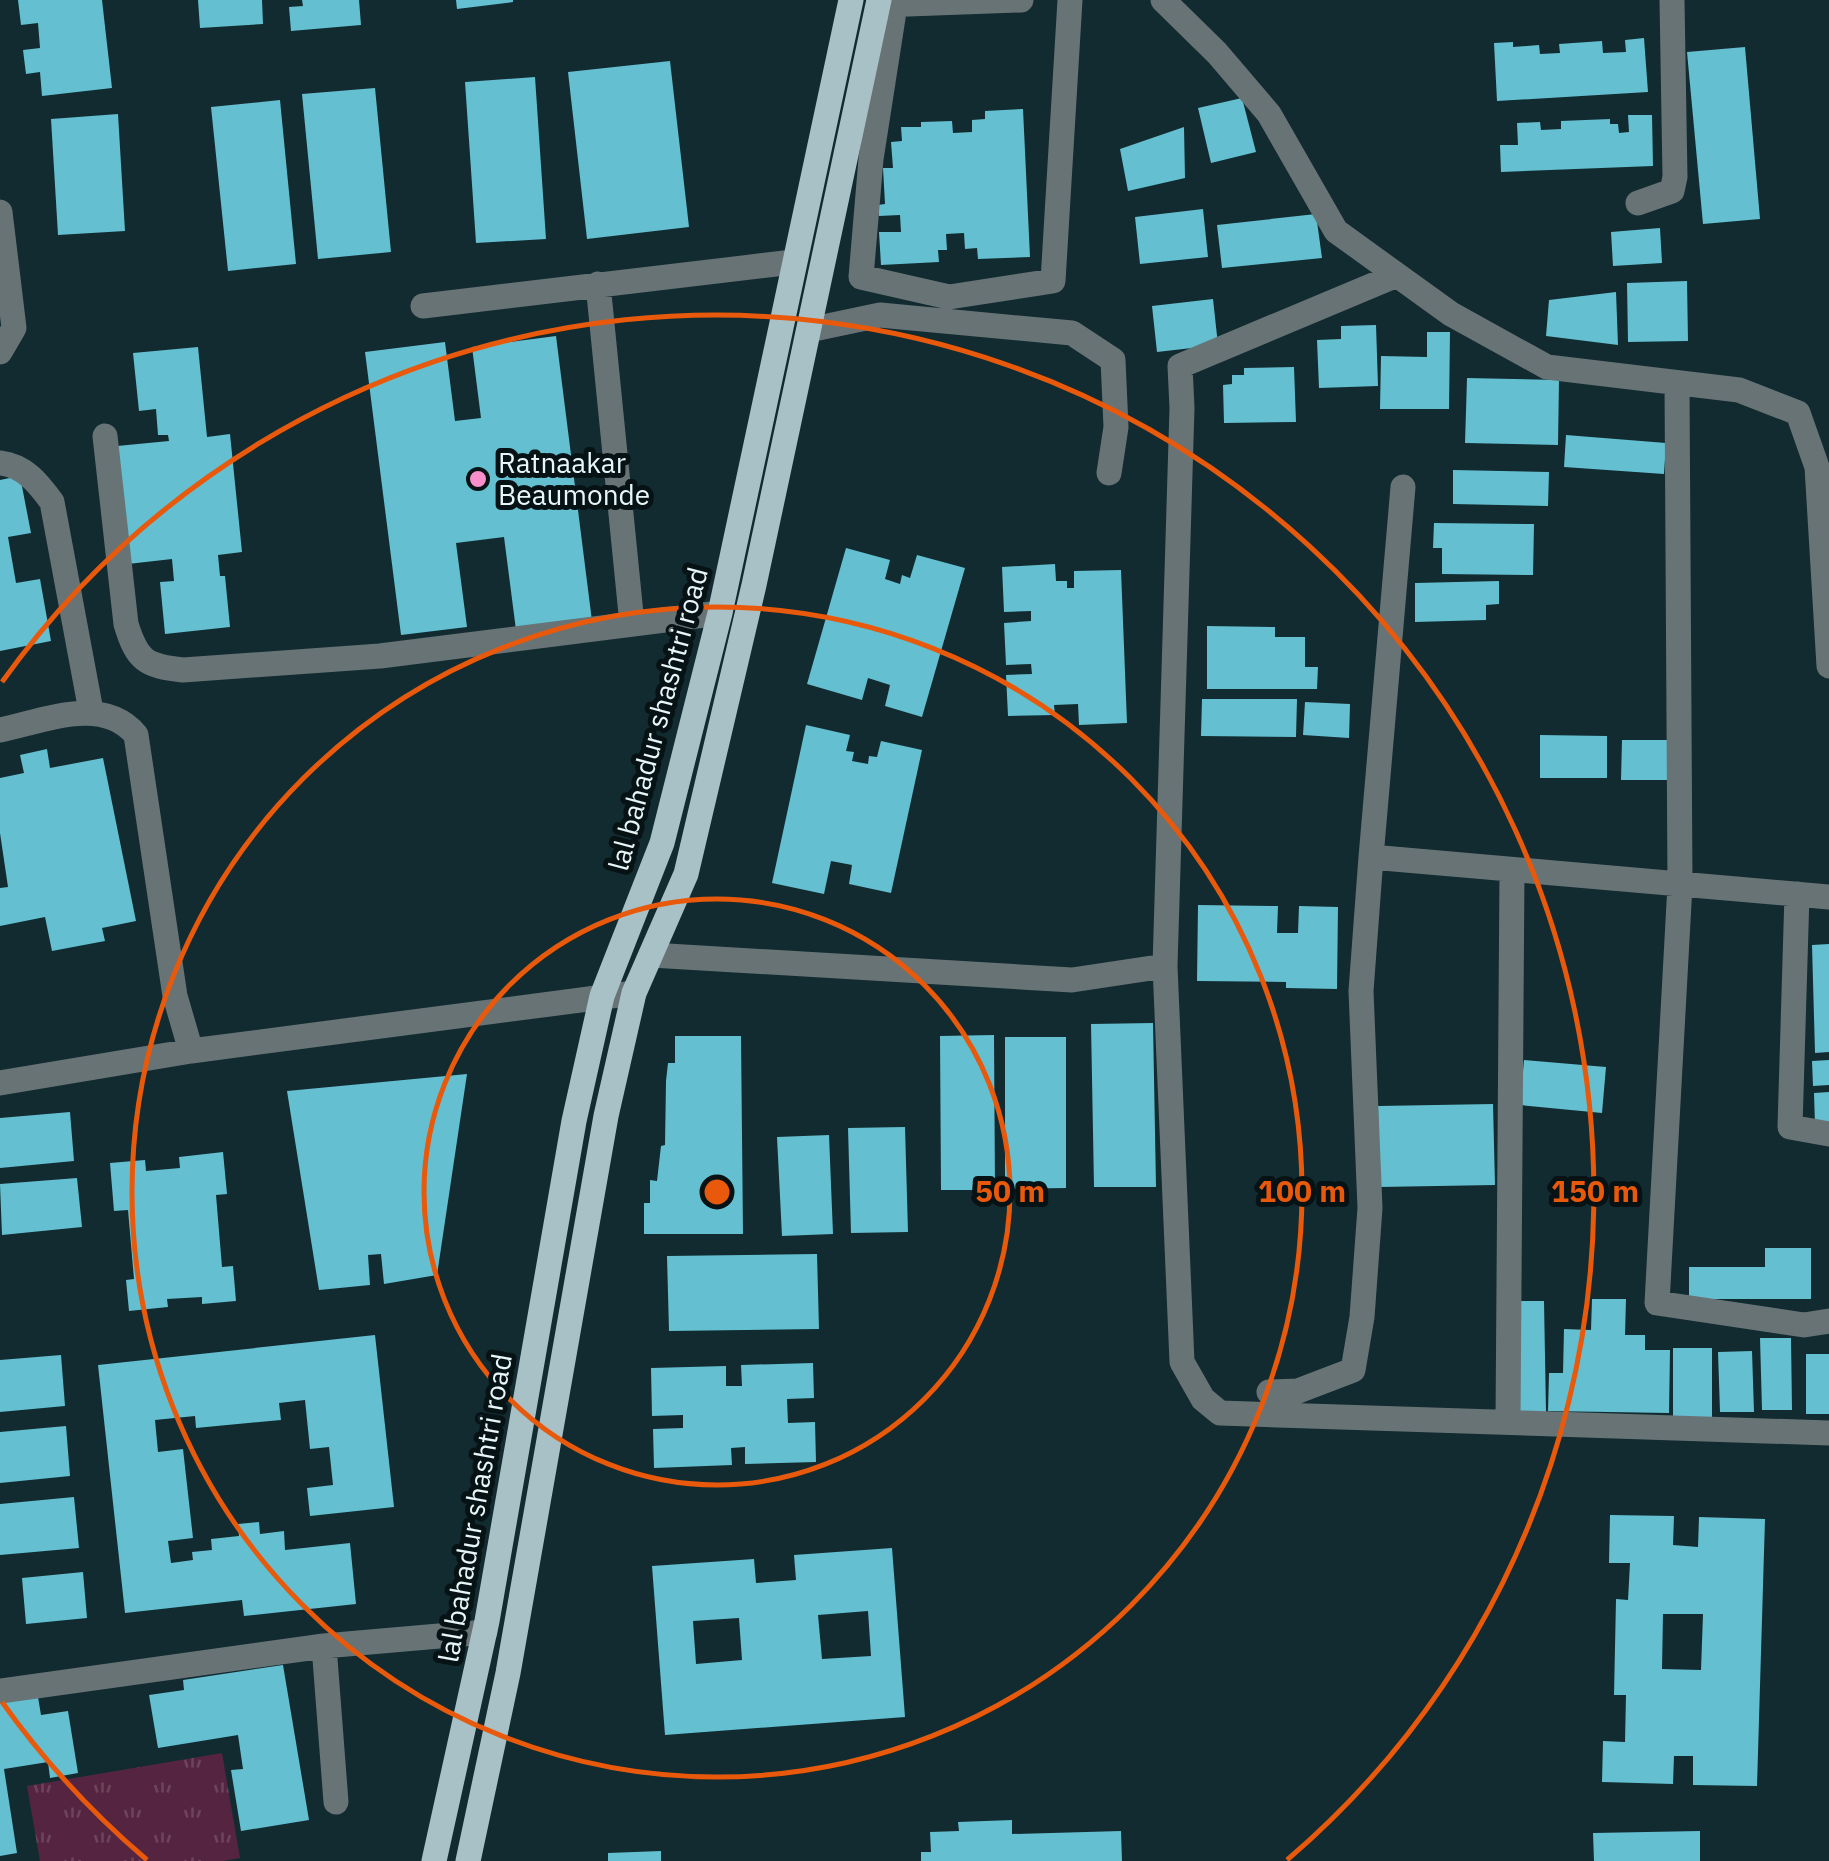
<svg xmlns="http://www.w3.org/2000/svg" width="1829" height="1861" viewBox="0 0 1829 1861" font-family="'IBM Plex Sans',sans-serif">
  <defs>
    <pattern id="grass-tufts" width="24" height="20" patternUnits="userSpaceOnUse" patternTransform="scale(2.5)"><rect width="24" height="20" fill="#542440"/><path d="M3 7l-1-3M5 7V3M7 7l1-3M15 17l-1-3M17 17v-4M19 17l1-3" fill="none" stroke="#6d445c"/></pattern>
  </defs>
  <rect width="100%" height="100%" fill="#112b30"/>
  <path fill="url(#grass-tufts)" d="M222,1753L240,1858L223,1861H40L27,1786Z"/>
  <path fill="#64bfd0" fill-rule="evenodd" d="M18,0H102L112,88L42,96L40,72L26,74L23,50L40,48L38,23L21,25Z
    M198,0H262L263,24L200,28Z
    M302,0H359L361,25L291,31L289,7L303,6Z
    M456,0H513V2L457,9Z
    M1644,38L1648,92L1497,101L1494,43L1513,42V47L1539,45L1540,54L1560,53L1559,44L1602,41L1603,53L1626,52L1625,40Z
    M1745,47L1760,219L1703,224L1687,52Z
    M670,61L689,227L587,239L568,72Z
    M535,77L546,239L476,243L465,82Z
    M375,88L391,252L318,259L302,94Z
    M1242,98L1256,152L1211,163L1198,108Z
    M280,100L296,264L228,271L211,107Z
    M1023,109L1030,257L978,259L977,248L965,249L964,233L946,234L947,250H938L939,262L881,265L879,232H901L900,215L879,216L878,205L885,204L883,168H893L891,142L902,141L901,127H921V122L952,121L953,133L972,132V120L985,119V111Z
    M118,114L125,231L58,235L51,119Z
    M1628,115H1652L1653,166L1501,172L1500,145H1518L1517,123L1540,122L1541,130L1561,129V121L1610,119V124H1618L1619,133L1629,132Z
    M1184,127L1185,178L1128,191L1120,149Z
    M1203,209L1208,257L1140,264L1135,217Z
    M1316,214L1322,258L1222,268L1217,225Z
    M1660,228L1662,263L1613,266L1611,232Z
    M1687,281L1688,341L1628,342L1627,283Z
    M1616,292L1618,345L1546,336L1549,300Z
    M1213,299L1218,345L1157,352L1152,306Z
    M1376,325L1378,386L1319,388L1317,340L1341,339V326Z
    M1427,332H1450L1449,409H1380L1381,356L1427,357Z
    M556,336L592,621L516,630L504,537L456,543L467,627L401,635L365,352L445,342L455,421L481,418L472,347Z
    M198,347L207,437L230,434L242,552L218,555L220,576H225L230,627L165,634L160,582L174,581L172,559L128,564L117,446L169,441L168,435H158L156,409L139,411L133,353Z
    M1294,367L1296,422L1224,423L1223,385L1232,384V375H1244V368Z
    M1467,378L1559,380L1558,445L1465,443Z
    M1566,435L1666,443L1664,474L1564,467Z
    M1453,470L1549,472L1548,506L1453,504Z
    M20,476L31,533L8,537L16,583L40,579L51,641L0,651V480Z
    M1434,523L1534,524L1533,575L1442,574V548H1433Z
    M846,548L890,560L885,579L900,584L902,575L910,578L917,555L965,568L922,717L885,706L890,685L868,678L862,700L807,684Z
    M1055,564L1056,581H1067V588H1074V571L1121,570L1127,723L1079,725L1078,704L1054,705L1055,715L1008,716L1006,675L1032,674L1031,664L1006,665L1004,623L1031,621V611L1004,612L1002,567Z
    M1499,581V604L1486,605V620L1415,622V583Z
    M1207,626L1275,627V637H1305V667H1318L1317,689H1207Z
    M1202,699H1297L1296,737L1201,736Z
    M1305,702L1350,704L1349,738L1303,735Z
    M806,725L850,735L846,751L854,752L852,761L868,764L869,756L877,757L881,741L922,750L891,893L849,884L852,865L831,861L824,894L772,883Z
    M1540,735L1607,736V778H1540Z
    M1622,740H1667L1668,780H1621Z
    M47,749L50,768L103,758L136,921L102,928L105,941L52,951L45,917L0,926V888L8,887L0,833V778L24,773L20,755Z
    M1198,905L1278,906L1277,933H1298L1299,906L1338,907L1337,989L1286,988V982L1197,981Z
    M1829,944V1052L1815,1053L1812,945Z
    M1153,1023L1156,1187H1094L1091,1024Z
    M994,1035L995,1190H941L940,1036Z
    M675,1036H741L743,1234H644V1203H650V1180L657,1181L661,1146L665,1145L666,1081L668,1063H675Z
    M1005,1037H1066V1188L1005,1189Z
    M1524,1060L1606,1067L1602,1113L1520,1105Z
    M1829,1060V1085L1813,1086L1812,1061Z
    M467,1074L437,1275L384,1284L381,1254L368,1255L370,1285L319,1290L287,1091Z
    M1829,1092V1124L1815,1125L1814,1093Z
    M1493,1104L1495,1185L1379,1187L1378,1106Z
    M70,1112L74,1161L0,1168V1118Z
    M905,1127L908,1232L851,1233L848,1128Z
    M829,1135L833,1234L782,1236L777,1137Z
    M223,1152L227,1194L216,1195L222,1267L233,1266L236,1301L202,1304V1297L167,1299L168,1307L129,1311L126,1280L134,1279L128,1210L114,1211L110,1163L145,1160L146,1171L180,1168L179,1157Z
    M77,1178L82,1227L2,1235L0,1184Z
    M1765,1248H1811V1299H1689V1267H1765Z
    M817,1254L819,1329L669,1331L667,1256Z
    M1592,1299H1626L1625,1335H1645V1350H1670L1669,1413L1548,1411L1549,1373H1563L1564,1329L1591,1330Z
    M1515,1301H1544L1546,1412L1516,1413Z
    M375,1335L394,1507L310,1516L307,1488L333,1485L329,1447L310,1449L305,1400L279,1403L281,1420L196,1428L195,1416L155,1420L158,1452L183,1449L193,1538L168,1541L171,1563L193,1560L192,1552L212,1550L211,1539L239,1536L238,1524L259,1522L260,1534L284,1531L285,1550L350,1543L356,1604L244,1616L242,1600L125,1613L98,1365Z
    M1760,1338H1791L1792,1410H1762Z
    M1673,1348H1712V1418H1673Z
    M1752,1351L1754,1412H1720L1718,1352Z
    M1806,1354H1829V1414H1806Z
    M61,1355L65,1406L0,1412V1360Z
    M813,1363L814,1398L787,1399L788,1423L815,1422L816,1462L745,1464V1447L731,1448L732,1465L654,1468L653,1429L683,1428V1415L652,1416L651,1368L726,1366V1386H742L741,1365Z
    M66,1426L70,1476L0,1483V1432Z
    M74,1497L79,1548L0,1555V1504Z
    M1610,1515L1674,1516L1673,1545L1698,1547L1699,1517L1765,1519L1757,1786L1693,1785V1756H1674L1673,1784L1602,1782L1603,1741L1625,1742L1626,1695H1614L1616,1599L1628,1600L1630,1563H1609ZM1663,1614H1703L1701,1670L1662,1669Z
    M892,1548L905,1717L665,1735L652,1566L754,1559L756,1583L796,1580L794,1555ZM868,1611L871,1656L822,1659L818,1615ZM739,1618L742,1660L696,1664L693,1621Z
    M83,1572L87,1618L26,1624L22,1578Z
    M283,1665L309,1820L241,1831L231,1770L243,1769L238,1735L158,1748L149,1695L184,1690L183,1680Z
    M38,1697L41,1715L68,1711L78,1773L50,1778L48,1762L4,1769L17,1853L0,1856V1703Z
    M1012,1820V1834L1121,1831L1122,1861H921V1852H931L930,1832L959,1831L958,1822Z
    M1700,1831V1861H1594L1593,1833Z
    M661,1851V1861H608V1853Z"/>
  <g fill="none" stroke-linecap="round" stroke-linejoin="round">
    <path stroke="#687376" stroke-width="25" d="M1163,0L1217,53L1269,114L1336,231L1451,314L1547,367L1739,390L1798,413L1817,467L1829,666
      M881,5L1021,0
      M895,5L871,159L861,277L949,297L1053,281L1070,0
      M1638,203L1672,191L1675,177L1672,0
      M0,212L14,328L0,352
      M598,284L632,624
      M423,306L793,262
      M809,330L880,315L1072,333L1113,360L1116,427L1109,473
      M1677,383L1680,885L1657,1303L1804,1325L1829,1321
      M105,436L126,624C137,660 145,666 183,670L380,656L720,613
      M0,463C25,466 38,483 52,502L91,711
      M1403,487L1371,857L1829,897
      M0,730C44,721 103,695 136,735L175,996L191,1051
      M1797,894L1790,1127L1829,1134
      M651,955L1072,980L1165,966L1182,408L1180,366L1397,275
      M1165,966L1182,1362L1203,1399L1220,1413L1829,1433
      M0,1083L191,1051L634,993
      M1269,1392L1298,1391L1353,1370L1362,1317L1370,1208L1361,991L1371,857
      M1508,1422L1512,870
      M324,1646L336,1802
      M0,1691L324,1646L485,1632"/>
    <path stroke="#a8c1c6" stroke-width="25" d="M434,1861L487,1621L574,1121L602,996L662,843L720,613L851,0
      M468,1861L508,1673L606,1116L634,993L686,874L754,585L879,0"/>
  </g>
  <g fill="none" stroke="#e8590c" stroke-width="5">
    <circle cx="717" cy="1192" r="293"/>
    <circle cx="717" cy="1192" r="585"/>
    <path d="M147 1860A878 878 0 0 1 2 1702M2 682A878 878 0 1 1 1287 1860"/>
  </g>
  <circle fill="#f98fca" stroke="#071214" stroke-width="4" cx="478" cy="479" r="10"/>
  <g text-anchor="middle" stroke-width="10" stroke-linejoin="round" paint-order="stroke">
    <g font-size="28" fill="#e7f6f9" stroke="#071214" text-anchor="start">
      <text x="498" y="473">Ratnaakar<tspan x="498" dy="32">Beaumonde</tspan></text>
    </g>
    <g font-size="28" fill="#e7f6f9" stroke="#071214">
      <text transform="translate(658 719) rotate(-75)" y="10">lal bahadur shashtri road</text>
      <text transform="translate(475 1508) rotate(-80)" y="10">lal bahadur shashtri road</text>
    </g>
  </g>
  <circle cx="717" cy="1192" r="15" fill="#e8590c" stroke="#071214" stroke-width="5"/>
  <g font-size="30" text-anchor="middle" font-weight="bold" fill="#e8590c" stroke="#071214" stroke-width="10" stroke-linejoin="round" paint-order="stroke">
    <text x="1010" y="1202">50 m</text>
    <text x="1302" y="1202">100 m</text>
    <text x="1595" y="1202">150 m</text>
  </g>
</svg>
